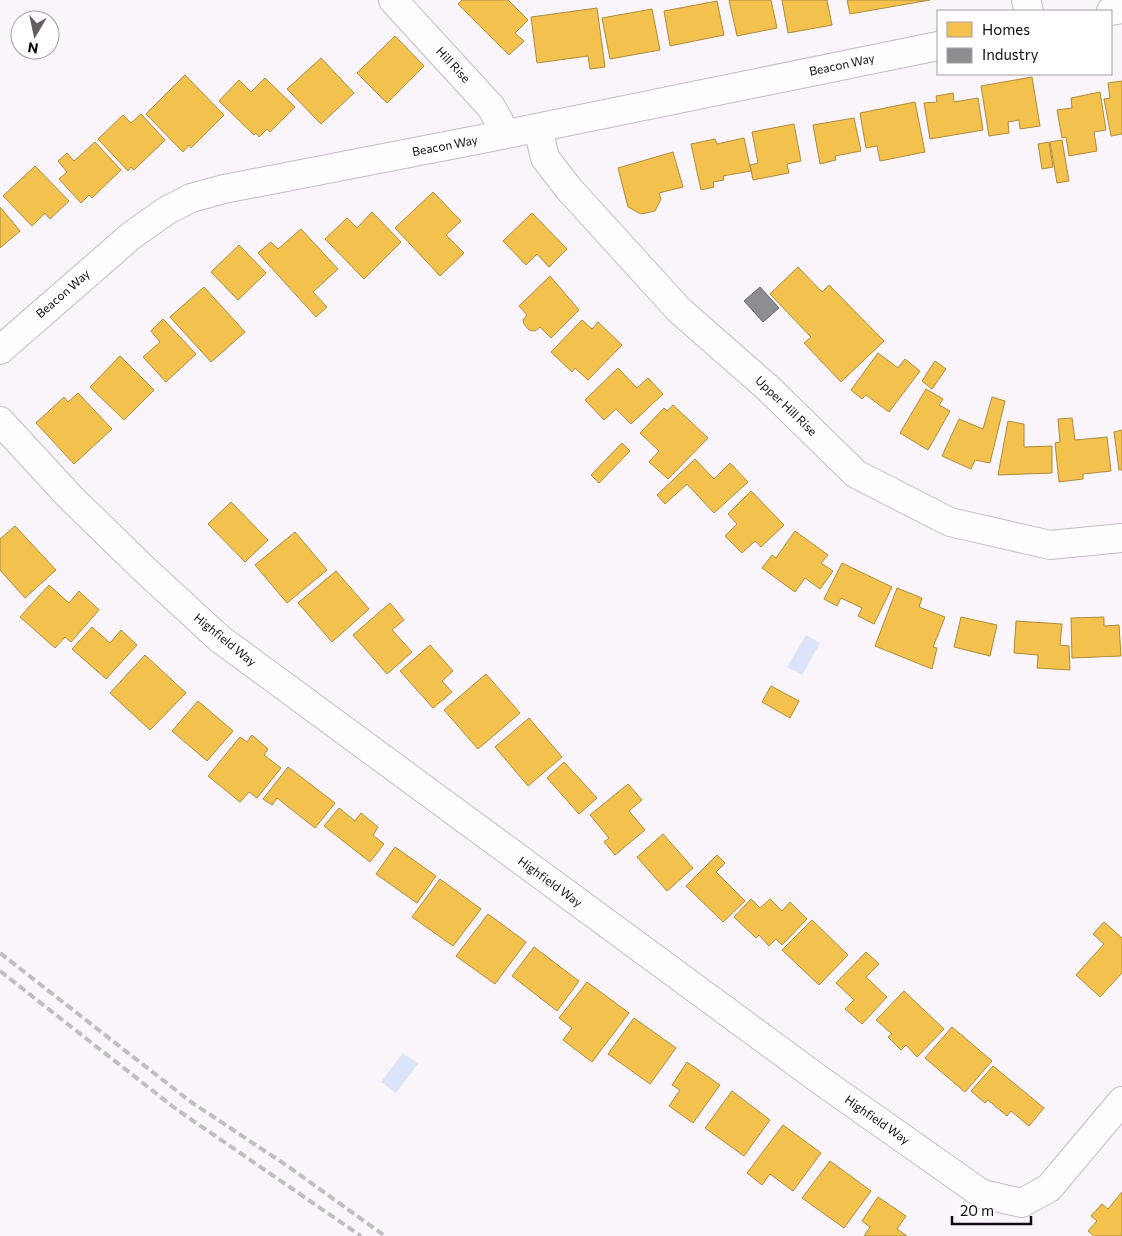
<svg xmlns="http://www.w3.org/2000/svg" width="1122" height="1236" viewBox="0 0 1122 1236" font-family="Commissioner,sans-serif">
  <rect width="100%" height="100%" fill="#faf5fb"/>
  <path fill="#dbe4f9" d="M806,635L820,643L802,675L787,667Z
    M403,1053L418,1064L396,1093L381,1082Z"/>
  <path fill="#f2c14e" stroke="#af8b3c" d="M462,0H508L528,20L515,33L524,41L509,55L458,4Z
    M729,0H771L777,28L737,36Z
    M782,0H827L832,25L788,33Z
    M847,0H930L850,14Z
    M717,1L724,35L670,46L664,11Z
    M597,8L605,67L590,69L588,56L537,63L531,17Z
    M652,9L660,50L610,59L602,18Z
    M395,36L424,66L387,103L357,73Z
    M321,58L354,93L321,124L287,89Z
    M185,75L224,115L191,148L189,145L183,152L146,114Z
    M1032,77L1040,126L1020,129L1019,120L1008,122L1009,133L989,136L981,86Z
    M265,78L295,107L270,132L267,129L259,137L256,133L254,135L219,101L239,80L251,92Z
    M1122,81V134L1111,136L1104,99L1110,98L1108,83Z
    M1100,92L1106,130L1094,132L1097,151L1069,156L1066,137L1062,138L1057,110L1072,108L1071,98Z
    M953,93L954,102L978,98L983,130L930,139L924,103L937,102L936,96Z
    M915,102L925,152L880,161L877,146L866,148L860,113Z
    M141,114L165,140L134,170L131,167L128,171L98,139L123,115L131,123Z
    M854,118L861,151L835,156L836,160L820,164L813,125Z
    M794,124L801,161L787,164L789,173L753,180L750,165L758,163L752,132Z
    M744,138L751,171L723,176L724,180L713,182L714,187L701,190L691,144L715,139L717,144Z
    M1062,140L1069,181L1057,183L1050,142Z
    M95,142L121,170L92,198L89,195L81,203L59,179L67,172L58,161L67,153L74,161Z
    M1049,142L1053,167L1042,169L1038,144Z
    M673,152L683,187L659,193L661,199L655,211L641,214L628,207L618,168Z
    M35,166L69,201L50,219L45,213L32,226L3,196Z
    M433,192L461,221L446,235L464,253L440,276L395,228Z
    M0,207L20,231L0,248Z
    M372,212L401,242L364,279L325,239L347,218L357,228Z
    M532,213L567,249L549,267L537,254L526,265L503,241Z
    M301,229L338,269L313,292L327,307L316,317L258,253L271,242L278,249Z
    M239,245L266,273L238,300L211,272Z
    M798,267L822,292L829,285L884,341L841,382L804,343L811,337L770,294Z
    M550,276L579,310L551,338L540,327L535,331L529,330L524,324L523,320L527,315L519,306Z
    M204,287L245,332L211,362L170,317Z
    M163,319L196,354L166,382L143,357L160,342L151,331Z
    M582,320L592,329L598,322L622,345L588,380L575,368L572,372L551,352Z
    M878,353L898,368L905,359L920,371L889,412L866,395L862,399L851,390Z
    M120,356L154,390L124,420L90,387Z
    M935,361L946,369L932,389L922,381Z
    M618,368L637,388L648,378L663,394L631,424L616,409L604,420L585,400Z
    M926,389L943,399L939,405L950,411L928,450L900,433Z
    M78,393L112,429L74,464L36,423L64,397L68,402Z
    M992,397L1005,401L990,463L975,460L971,469L942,456L959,419L983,429Z
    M673,405L708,438L668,479L649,462L659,451L640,433L664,408L667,411Z
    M1072,418L1075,440L1107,437L1111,471L1083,474V479L1059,482L1055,443L1060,442L1058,419Z
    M1008,421L1024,424V447L1052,446V473L998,475Z
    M1122,430V470H1119L1114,432Z
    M622,443L630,451L599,483L591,475Z
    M695,459L714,479L730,463L748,482L714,513L687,484L665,504L657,495Z
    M751,491L784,525L761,547L755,541L742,553L725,536L737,524L728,514Z
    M231,502L268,540L245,562L208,524Z
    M15,526L56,570L25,598L0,570V539Z
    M795,531L828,555L821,563L833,571L820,589L805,578L795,592L762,568L772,555L776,558Z
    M295,532L327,570L287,603L255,565Z
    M842,563L892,587L874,624L858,616L862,608L841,598L837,606L824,599Z
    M336,571L369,609L332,642L298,603Z
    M49,585L69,603L79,591L99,610L71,642L65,637L55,648L20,617Z
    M897,588L922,598L919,607L945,617L933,647L937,648L932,669L875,646Z
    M390,603L404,620L392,630L412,652L387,674L353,635Z
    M961,617L997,625L990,656L954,647Z
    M1104,617V626L1119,625L1121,656L1072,658L1071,618Z
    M1016,621L1062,624L1060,645L1069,646L1070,670L1037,668L1038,655L1014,653Z
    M92,627L110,643L121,630L137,645L106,679L72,649Z
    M430,645L453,671L442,681L452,692L433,708L400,671Z
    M145,655L186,693L150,730L110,693Z
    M486,674L520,713L478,749L444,710Z
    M771,686L799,701L790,718L762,702Z
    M198,701L233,731L207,761L172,731Z
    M529,718L562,757L528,786L495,747Z
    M252,735L268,749L264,755L281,768L257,798L249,792L240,802L208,776L240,737L247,742Z
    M564,762L597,798L579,814L547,778Z
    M288,767L335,803L315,828L277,798L272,805L263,799Z
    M628,784L642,800L629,811L645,830L615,855L604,842L609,838L590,815Z
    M339,808L355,821L361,813L378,827L373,835L384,844L370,862L324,826Z
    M663,834L693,868L667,891L637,857Z
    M395,847L436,876L417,903L376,874Z
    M717,855L725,863L716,872L745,901L723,922L686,886Z
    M440,879L481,909L453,946L412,917Z
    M751,899L760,908L770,899L782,911L790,902L807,919L782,945L776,939L769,946L759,935L756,938L734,917Z
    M488,914L526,942L495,984L456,956Z
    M812,920L848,955L819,985L782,950Z
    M1104,922L1122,938V973L1100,997L1076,975L1104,944L1093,934Z
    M534,947L579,981L557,1011L512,976Z
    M866,952L879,964L866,977L887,997L862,1024L845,1009L854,1000L836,983Z
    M587,982L629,1013L592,1062L563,1040L572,1028L559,1018Z
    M904,991L944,1029L917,1057L906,1045L901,1050L888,1037L892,1034L876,1020Z
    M634,1018L676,1048L650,1084L608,1054Z
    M952,1027L992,1061L965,1092L925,1058Z
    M687,1062L720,1085L693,1123L669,1106L680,1090L672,1085Z
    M993,1066L1044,1108L1029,1126L1011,1111L1007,1116L988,1100L985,1103L971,1091Z
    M732,1091L770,1120L744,1156L705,1128Z
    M783,1125L821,1153L793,1191L770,1174L762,1185L747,1173Z
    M830,1161L871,1191L844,1228L802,1198Z
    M1122,1192V1236H1094L1088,1231L1097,1221L1091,1216L1102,1204L1108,1209Z
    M878,1197L906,1216L897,1229L907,1236H864L870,1227L862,1221Z"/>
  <path fill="#8d8d92" stroke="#68666c" d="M760,287L779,308L763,322L744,301Z"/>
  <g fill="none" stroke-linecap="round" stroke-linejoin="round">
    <defs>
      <path id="minor" d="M393,0L491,107L499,121L502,135
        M1026,0L1029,11
        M1111,11L1122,9
        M538,128L545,158L569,189L679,310L768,388L856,474L950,522L1050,545L1122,538
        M0,350L132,235L166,211L191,198L224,189L502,135L938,46
        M0,421L71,498L144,569L220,639L820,1080L982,1194L1022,1203L1049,1188L1122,1101"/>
    </defs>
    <use href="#minor" stroke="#c2bcc3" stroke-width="30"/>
    <use href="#minor" stroke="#fefefe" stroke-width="28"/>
    <path stroke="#c0bfc0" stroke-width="4" stroke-dasharray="8 4" stroke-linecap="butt" d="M0,953L191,1102L289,1167L385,1236
      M0,971L176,1109L361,1236"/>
  </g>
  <g text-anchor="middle" stroke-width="5" stroke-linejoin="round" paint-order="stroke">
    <g font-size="12" fill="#130c13" stroke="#fff">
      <text transform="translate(453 65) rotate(47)" y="4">Hill Rise</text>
      <text transform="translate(842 65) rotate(-12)" y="4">Beacon Way</text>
      <text transform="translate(445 146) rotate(-11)" y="4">Beacon Way</text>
      <text transform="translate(63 294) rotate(-41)" y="4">Beacon Way</text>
      <text transform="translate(786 406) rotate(44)" y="4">Upper Hill Rise</text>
      <text transform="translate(225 640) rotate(39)" y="4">Highfield Way</text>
      <text transform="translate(550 882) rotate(36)" y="4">Highfield Way</text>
      <text transform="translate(877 1120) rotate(35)" y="4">Highfield Way</text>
    </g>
  </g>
  <rect x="937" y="10" width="175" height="65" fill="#ffffff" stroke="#a19ea1"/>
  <rect x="947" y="22" width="25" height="15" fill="#f2c14e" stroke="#a19ea1"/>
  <text x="982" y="35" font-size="15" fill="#130c13">Homes</text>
  <rect x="947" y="48" width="25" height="15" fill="#8d8d92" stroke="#a19ea1"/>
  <text x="982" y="60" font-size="15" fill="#130c13">Industry</text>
  <g transform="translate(35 35) rotate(189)"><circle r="24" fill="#ffffff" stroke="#a19ea1"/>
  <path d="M0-4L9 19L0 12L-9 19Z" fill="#645e64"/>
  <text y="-8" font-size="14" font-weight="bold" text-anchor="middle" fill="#130c13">N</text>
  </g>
  <path d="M952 1216v8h79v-8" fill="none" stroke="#130c13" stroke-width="2.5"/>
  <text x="960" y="1216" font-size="15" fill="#130c13" stroke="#ffffff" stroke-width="4" paint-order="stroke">20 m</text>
</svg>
